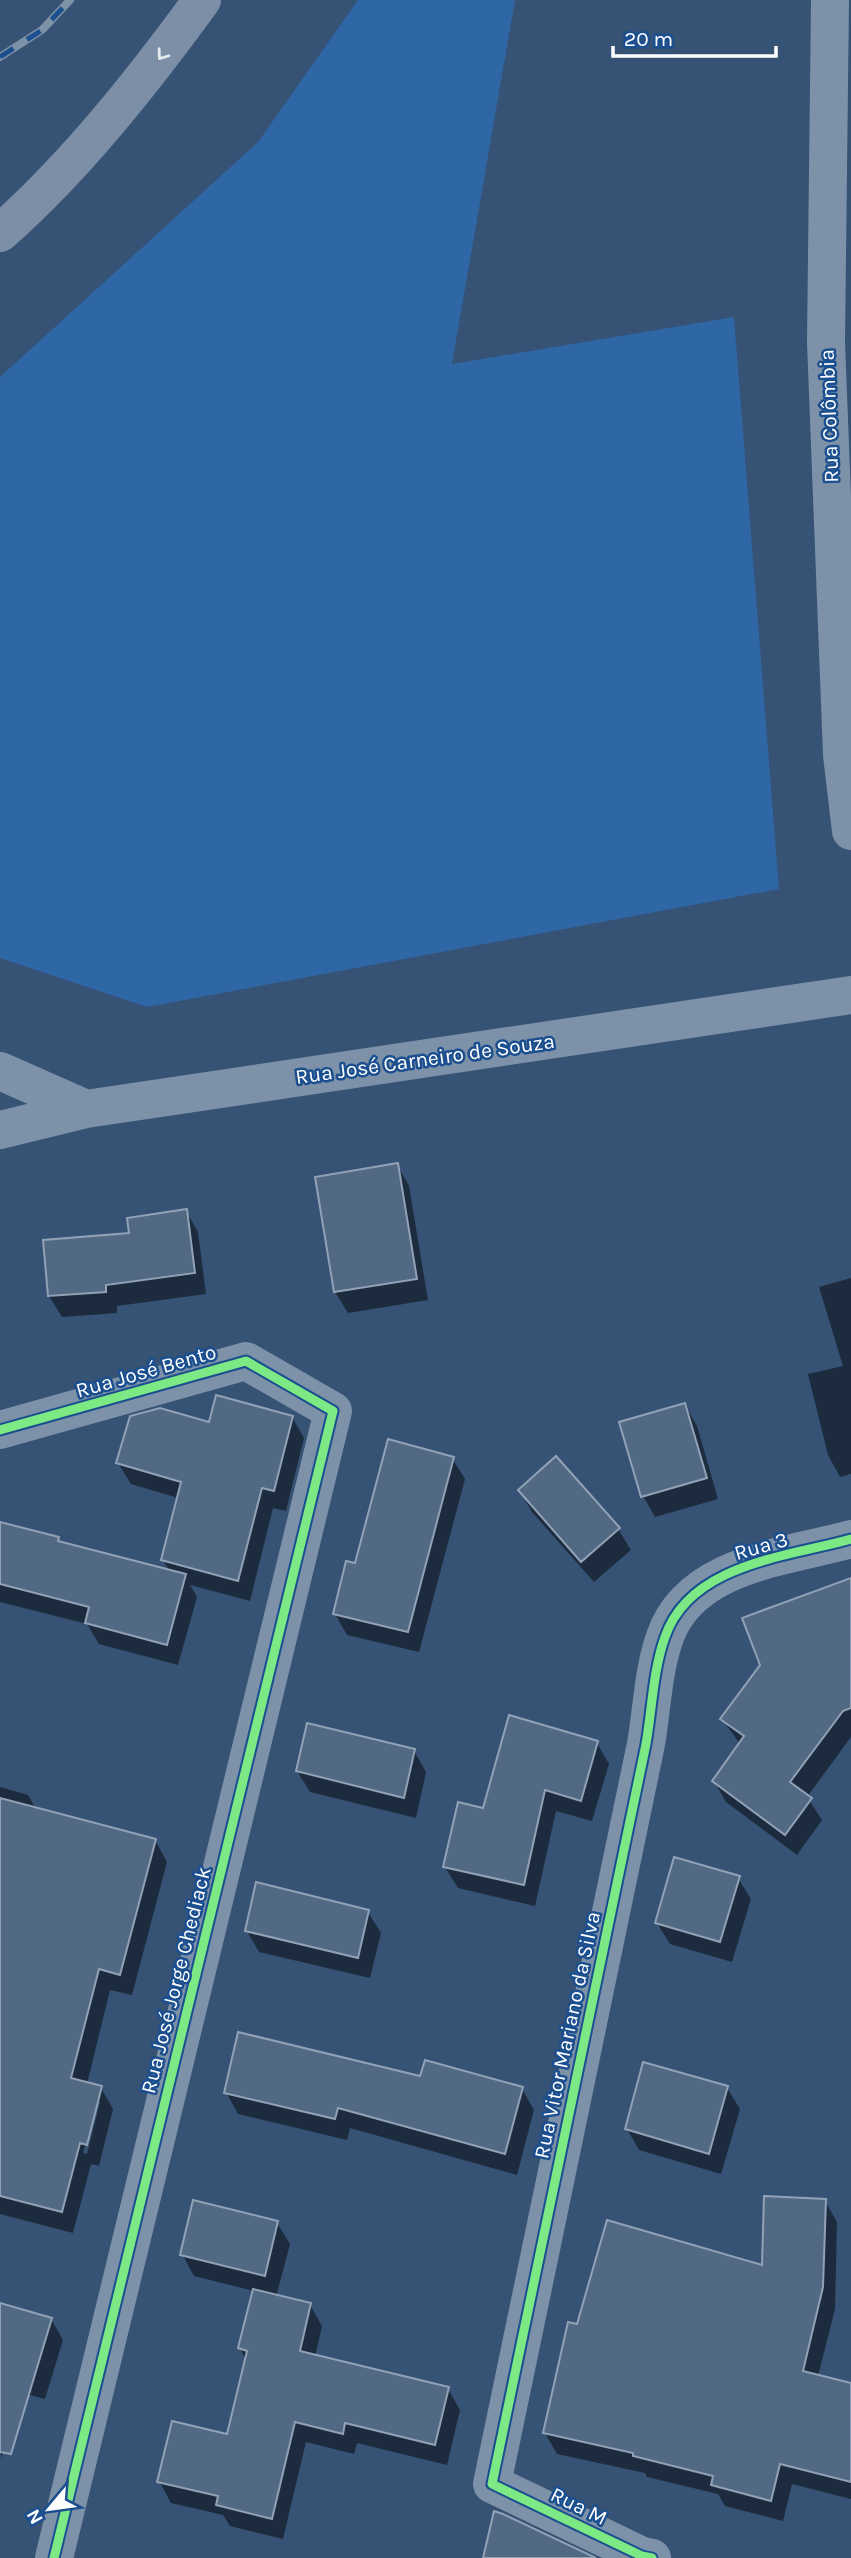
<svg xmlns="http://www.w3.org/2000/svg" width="851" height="2558" viewBox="0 0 851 2558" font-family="Karla,sans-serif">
  <rect width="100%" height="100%" fill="#365274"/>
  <path fill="#2f66a5" d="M358,0H515L452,364L734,317L779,889L147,1007L0,958V377L258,142Z"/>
  <path fill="#0007" fill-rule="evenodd" d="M397,1165L409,1186L428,1300L348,1313L335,1292Z
    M186,1211L198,1232L206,1294L117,1306V1313L62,1317L49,1296L131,1234Z
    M851,1278V1474L840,1477L828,1455L808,1374L843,1366L819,1287Z
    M685,1405L697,1426L718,1499L655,1517L643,1496Z
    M292,1417L304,1438L286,1511L273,1508L250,1601L190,1585L197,1597L178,1665L99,1644L87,1624L0,1602V1524L58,1539L61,1544L170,1572L163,1560L178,1498L131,1484L118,1463L210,1424Z
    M452,1458L465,1479L419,1652L347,1635L335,1614L356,1565Z
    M520,1491L618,1529L631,1550L594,1582L532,1512Z
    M851,1594V1737L807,1797L822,1820L797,1855L726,1802L714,1781L740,1744L722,1719Z
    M597,1743L609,1764L592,1821L556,1811L535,1906L458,1888L445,1867L485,1810Z
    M414,1751L426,1772L416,1818L310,1792L297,1771Z
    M0,1787L28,1795L36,1809L155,1840L167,1862L132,1995L110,1990L87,2084L101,2088L113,2109L99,2166L91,2164L73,2233L0,2214ZM96,2102H100L87,2154L83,2153Z
    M738,1878L751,1899L732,1962L670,1944L657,1923Z
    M368,1912L381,1933L370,1978L259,1952L247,1931Z
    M422,2078L522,2089L534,2110L517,2175L350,2128L347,2140L238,2114L226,2092Z
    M727,2088L740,2109L721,2174L639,2150L627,2129Z
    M825,2201L837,2222L835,2309L818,2376L851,2385V2499L792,2484L783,2521L725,2506L718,2494L647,2477L645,2473L557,2454L545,2433L578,2326L763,2267Z
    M277,2223L290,2244L276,2297L310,2305L322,2326L315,2357L448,2389L460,2410L447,2465L357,2443L354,2454L306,2442L283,2539L230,2526L223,2515L171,2503L159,2481L228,2436L246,2360L240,2348L254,2291L194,2276L182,2254Z
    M0,2304L51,2319L63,2340L45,2399L19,2392L1,2459Z"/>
  <path fill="#526984" stroke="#92a2b6" stroke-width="2" d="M398,1163L417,1279L334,1292L315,1177Z
    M187,1209L195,1273L106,1285V1292L48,1296L43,1240L129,1233L127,1218Z
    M216,1395L293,1416L274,1491L262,1488L238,1581L161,1560L181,1482L116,1463L130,1416L160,1408L209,1422Z
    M685,1403L707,1478L641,1497L619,1422Z
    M388,1439L454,1457L408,1632L333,1614L346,1561L355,1563Z
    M556,1456L620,1528L581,1562L518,1490Z
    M0,1522L59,1537L58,1541L186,1574L167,1645L85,1623L89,1607L0,1584Z
    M851,1578V1708L843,1711L790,1782L812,1798L785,1835L712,1781L744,1736L720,1719L760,1665L742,1618Z
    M509,1715L598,1741L581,1801L545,1790L524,1885L443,1867L458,1802L483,1808Z
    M307,1723L415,1749L404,1798L296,1771Z
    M0,1798L156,1839L120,1975L99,1969L71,2078L102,2086L87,2145L80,2143L62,2212L0,2196Z
    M674,1857L740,1876L720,1942L655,1923Z
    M256,1882L369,1910L358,1958L245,1931Z
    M238,2032L420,2076L425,2060L523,2087L505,2154L338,2108L335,2119L224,2093Z
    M643,2062L728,2086L709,2154L625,2129Z
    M764,2196L826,2199L823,2287L803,2371L851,2383V2482L780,2464L771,2501L711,2485L713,2476L633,2456V2453L543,2433L568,2322L577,2324L607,2220L762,2265Z
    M193,2200L278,2221L265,2276L180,2255Z
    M253,2289L311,2303L300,2351L449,2387L435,2445L345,2423L343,2434L295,2422L272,2519L216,2505L218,2496L157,2482L172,2421L227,2434L247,2351L238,2348Z
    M0,2303L52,2318L11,2454L0,2452Z
    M494,2511L503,2514L596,2558H483Z"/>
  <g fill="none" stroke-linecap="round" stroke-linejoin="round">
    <path stroke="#7d92a8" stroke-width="38" d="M830,0L826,342L842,755L851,831
      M0,1071L86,1109
      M0,1130L86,1109L851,995
      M0,1430L246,1361L333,1411L54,2558
      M652,2558L642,2556L492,2484L646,1744C652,1710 653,1670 665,1637C690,1564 786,1557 851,1539"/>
    <path stroke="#7d8ea7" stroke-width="38" d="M0,233C75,167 143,81 202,0"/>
    <defs>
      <path id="rail" d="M0,57L42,30L70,0"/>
    </defs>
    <use href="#rail" stroke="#7e92a7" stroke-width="8"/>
    <use href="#rail" stroke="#1b4f8f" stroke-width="5" stroke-dasharray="16" stroke-linecap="butt"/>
    <defs>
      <path id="cycleway" d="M0,1430L246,1361L333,1411L54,2558
        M652,2558L642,2556L492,2484L646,1744C652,1710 653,1670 665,1637C690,1564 786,1557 851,1539"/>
    </defs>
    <use href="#cycleway" stroke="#1b4f8f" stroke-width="13"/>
    <use href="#cycleway" stroke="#7ce984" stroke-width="9"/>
  </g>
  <defs><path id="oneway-chevron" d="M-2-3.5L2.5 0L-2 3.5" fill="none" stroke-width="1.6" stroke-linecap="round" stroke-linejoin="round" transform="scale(1.75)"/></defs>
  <use stroke="#e5e8ed" href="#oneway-chevron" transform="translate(162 55) rotate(126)"/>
  <g text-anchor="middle" stroke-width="5" stroke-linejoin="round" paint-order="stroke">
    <g font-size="21" fill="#fff" stroke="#1b4f8f">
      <text transform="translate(829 416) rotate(-92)" y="7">Rua Colômbia</text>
      <text transform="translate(425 1059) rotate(-8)" y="7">Rua José Carneiro de Souza</text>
      <text transform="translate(146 1371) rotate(-16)" y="7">Rua José Bento</text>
      <text transform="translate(761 1546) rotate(-16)" y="7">Rua 3</text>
      <text transform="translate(176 1980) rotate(-76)" y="7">Rua José Jorge Chediack</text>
      <text transform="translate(567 2035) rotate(-78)" y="7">Rua Vitor Mariano da Silva</text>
      <text transform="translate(579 2506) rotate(26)" y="7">Rua M</text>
    </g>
  </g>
  <g transform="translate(49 2509) rotate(241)" stroke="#1b4f8f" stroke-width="5" paint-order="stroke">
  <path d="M0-5L12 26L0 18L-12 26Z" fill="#ffffff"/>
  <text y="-10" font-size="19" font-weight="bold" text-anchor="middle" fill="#ffffff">N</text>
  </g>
  <path d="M613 46v10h163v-10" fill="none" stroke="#ffffff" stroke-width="3.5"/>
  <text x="624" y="46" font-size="21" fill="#ffffff" stroke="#1b4f8f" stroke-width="5" paint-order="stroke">20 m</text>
</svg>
